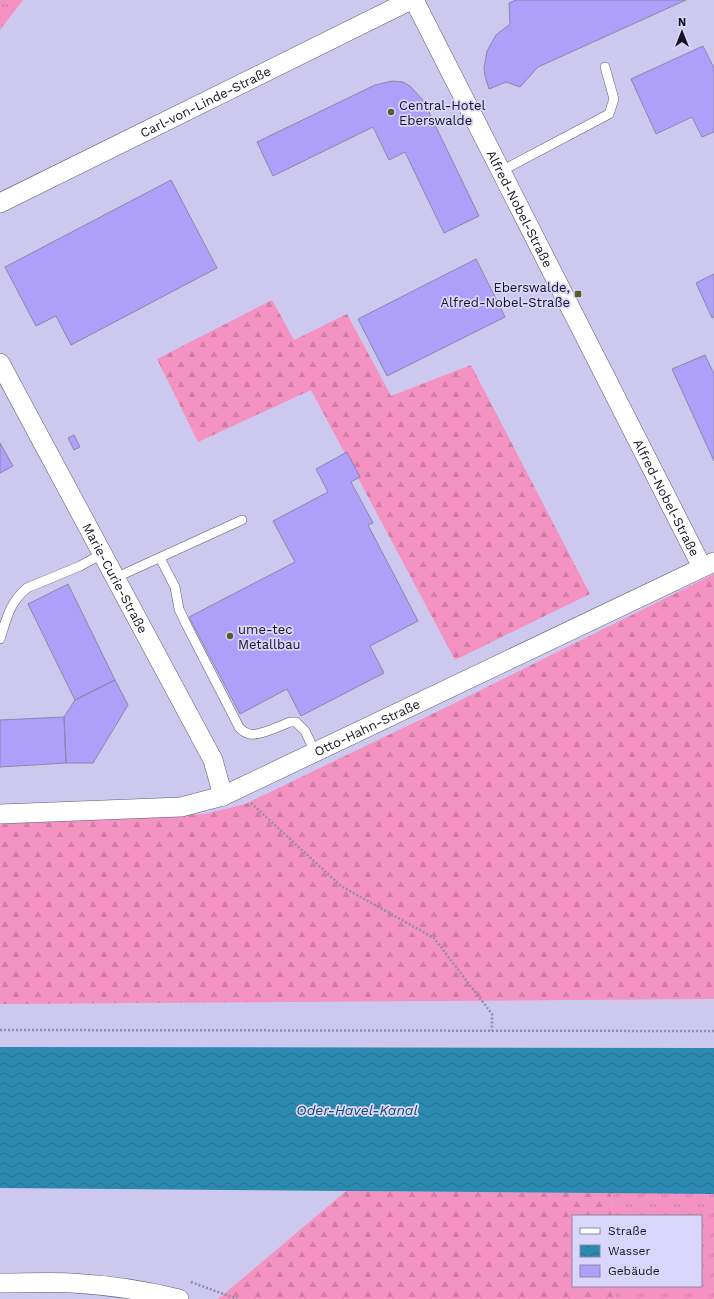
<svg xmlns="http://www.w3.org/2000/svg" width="714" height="1299" viewBox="0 0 714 1299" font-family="'Work Sans',sans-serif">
  <defs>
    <pattern id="grass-tufts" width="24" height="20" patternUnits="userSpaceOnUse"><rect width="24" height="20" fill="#f492c1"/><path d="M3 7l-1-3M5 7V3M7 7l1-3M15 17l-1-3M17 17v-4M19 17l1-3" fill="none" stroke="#d07da6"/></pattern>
    <pattern id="forest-firs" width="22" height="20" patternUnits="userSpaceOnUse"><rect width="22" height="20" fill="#f492c1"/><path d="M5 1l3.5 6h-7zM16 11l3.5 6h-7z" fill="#d07da6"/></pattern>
    <pattern id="water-waves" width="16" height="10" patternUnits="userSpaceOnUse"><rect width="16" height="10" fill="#2c8ab1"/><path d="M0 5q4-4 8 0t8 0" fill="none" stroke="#257090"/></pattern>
  </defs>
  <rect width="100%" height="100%" fill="#cdc9ee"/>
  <path fill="url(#grass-tufts)" d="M0,0H23L0,30Z
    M611,1193L714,1194V1299H616V1286H701V1216H612Z"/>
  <path fill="url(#forest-firs)" d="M272,300L294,340L347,314L391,396L471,365L590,594L455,660L311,390L198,442L157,359Z
    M714,574V999L0,1004V824L205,814L245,804L455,703Z
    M346,1191L611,1193L612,1216H573V1286H616V1299H218Z"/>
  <path fill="url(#water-waves)" d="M0,1047L714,1048V1194L0,1188Z"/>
  <path fill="#ae9ffa" stroke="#8b87a9" d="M516,0H686L538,67L520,87L506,82L489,89L485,76L484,68L487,51L496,35L510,24L509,3Z
    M703,46L714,68V132L702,137L692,117L656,134L631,79Z
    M392,81L403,82L410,86L423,100L479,216L444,233L405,152L389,160L373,127L273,176L257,142L375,85Z
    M171,180L217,268L71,345L56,316L36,326L5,267Z
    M476,259L505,317L387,376L358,319Z
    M714,274V317L712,318L696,283Z
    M705,355L714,374V461L672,369Z
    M74,435L80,447L74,450L68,438Z
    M0,443L13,466L0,473Z
    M347,452L360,477L351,482L373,523L368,525L418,621L370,646L384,673L301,716L287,689L240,714L189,617L295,562L273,521L328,492L316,469Z
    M68,584L115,680L75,700L28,604Z
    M115,680L128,705L93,763H66L64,717L75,700Z
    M64,717L66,763L0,767V720Z"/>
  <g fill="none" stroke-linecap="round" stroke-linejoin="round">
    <defs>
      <path id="lane" d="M501,171L609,114L614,99L605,67
        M160,558L175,587L179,609L186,624L239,727C242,731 245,733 250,734C259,736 280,726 290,722H296L305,731L315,752
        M115,578L242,520
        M0,639C7,618 9,603 27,588L80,566L102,554"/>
      <g id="street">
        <path id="s1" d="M414,0L702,567"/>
        <path id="s2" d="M0,203L411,0"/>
        <path id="s3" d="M0,363L213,760L223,796"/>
        <path id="s4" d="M0,814L181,807L223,796L714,562"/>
        <path d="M0,1283C24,1283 48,1282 71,1283C108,1285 143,1290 179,1299"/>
      </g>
    </defs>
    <use href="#lane" stroke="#5d5979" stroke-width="10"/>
    <use href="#street" stroke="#5d5979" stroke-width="20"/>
    <path stroke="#918eab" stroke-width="2.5" stroke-dasharray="2 2" stroke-linecap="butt" d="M251,803L341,886L434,938L492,1014V1031
      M0,1030L714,1031
      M191,1282L237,1299"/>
    <use href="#lane" stroke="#fff" stroke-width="9"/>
    <use href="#street" stroke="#fff" stroke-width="19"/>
  </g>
  <g fill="#5a5c29" stroke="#dad6fb" stroke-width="1.5">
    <circle cx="391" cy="112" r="4"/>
    <rect x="574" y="290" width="8" height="8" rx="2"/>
    <circle cx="230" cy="636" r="4"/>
  </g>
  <g text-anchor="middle" stroke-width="3.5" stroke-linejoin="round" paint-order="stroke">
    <g font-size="13" fill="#171522" stroke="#dad6fb">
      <text dy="5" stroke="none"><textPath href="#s2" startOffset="229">Carl-von-Linde-Straße</textPath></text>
      <text dy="5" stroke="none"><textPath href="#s1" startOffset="234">Alfred-Nobel-Straße</textPath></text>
      <text dy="5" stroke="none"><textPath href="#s1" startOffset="558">Alfred-Nobel-Straße</textPath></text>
      <text dy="5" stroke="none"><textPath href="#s3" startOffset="244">Marie-Curie-Straße</textPath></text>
      <text dy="5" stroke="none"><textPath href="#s4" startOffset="384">Otto-Hahn-Straße</textPath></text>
    </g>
    <g font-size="13" fill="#171522" stroke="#dad6fb" text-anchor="start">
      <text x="399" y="110">Central-Hotel<tspan x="399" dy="15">Eberswalde</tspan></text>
      <text x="570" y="292" text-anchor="end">Eberswalde,<tspan x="570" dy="15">Alfred-Nobel-Straße</tspan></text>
      <text x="238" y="634">ume-tec<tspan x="238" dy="15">Metallbau</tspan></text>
    </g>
    <g font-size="14" font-style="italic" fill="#17495f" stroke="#dad6fb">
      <text x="357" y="1115">Oder-Havel-Kanal</text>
    </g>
  </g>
  <rect x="572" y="1215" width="130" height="72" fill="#dad6fb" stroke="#8c89a4"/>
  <rect x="580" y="1228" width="20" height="6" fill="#ffffff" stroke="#8c89a4"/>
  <text x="608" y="1235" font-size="12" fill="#171522">Straße</text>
  <rect x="580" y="1245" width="20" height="12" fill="url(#water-waves)" stroke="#8c89a4"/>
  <text x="608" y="1255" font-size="12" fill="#171522">Wasser</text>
  <rect x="580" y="1265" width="20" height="12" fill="#ae9ffa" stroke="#8c89a4"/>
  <text x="608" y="1275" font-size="12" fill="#171522">Gebäude</text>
  <g transform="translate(682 32)" stroke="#dad6fb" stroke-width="3" paint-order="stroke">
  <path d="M0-3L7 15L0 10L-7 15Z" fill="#171522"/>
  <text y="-6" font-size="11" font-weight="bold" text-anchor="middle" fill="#171522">N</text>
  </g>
</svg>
